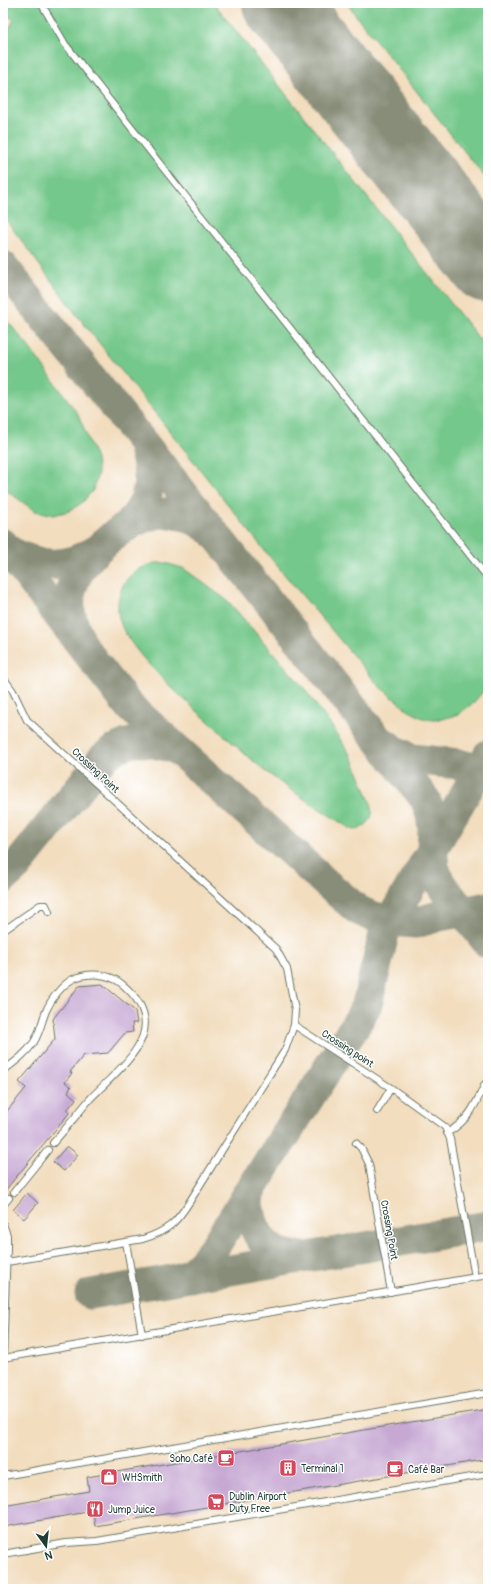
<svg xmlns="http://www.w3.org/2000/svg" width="491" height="1592" viewBox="0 0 491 1592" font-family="Pangolin,sans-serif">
  <rect width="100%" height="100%" fill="#fff"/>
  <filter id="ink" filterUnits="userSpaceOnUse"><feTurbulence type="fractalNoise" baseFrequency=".025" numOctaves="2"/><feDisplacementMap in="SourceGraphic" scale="8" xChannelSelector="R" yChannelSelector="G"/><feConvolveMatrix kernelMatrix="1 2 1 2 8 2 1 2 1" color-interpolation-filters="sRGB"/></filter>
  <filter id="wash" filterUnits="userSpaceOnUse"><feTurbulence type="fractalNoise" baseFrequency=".012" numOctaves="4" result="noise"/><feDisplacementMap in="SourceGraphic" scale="16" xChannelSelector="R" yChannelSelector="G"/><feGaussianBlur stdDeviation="0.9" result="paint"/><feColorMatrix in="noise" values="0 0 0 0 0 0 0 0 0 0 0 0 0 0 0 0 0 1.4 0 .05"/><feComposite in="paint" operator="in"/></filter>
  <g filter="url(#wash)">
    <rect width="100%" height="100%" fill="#f2ddbe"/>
    <path fill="#74c88b" stroke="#4a8260" d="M13,3H214L488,350V686L473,703L459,714L443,719H425L409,711L379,686L273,561L76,314L3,216V39L14,20L4,13Z
      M347,3H488V181L354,13Z
      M3,316L26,343L78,414L96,459L98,473L93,490L82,503L69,511L54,515L35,511L3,488Z
      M155,563H165L183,568L228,601L303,687L333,728L353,759L372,806C374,819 367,827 355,830L349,828C320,809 290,791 263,769C240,751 219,730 197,711C173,689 140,660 124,631C117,618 116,603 121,590C127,574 140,567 155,563Z"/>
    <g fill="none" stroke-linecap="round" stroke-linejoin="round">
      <path stroke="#888d79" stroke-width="31" d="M3,266L425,799L431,815L433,829L432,850L434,867L440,883L488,943
        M128,525C152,500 153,477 143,445
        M3,544L128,705L326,883L358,910L371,916L390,921L415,923L439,916L488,907
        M7,550C40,567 64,571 96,550
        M79,637C55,593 80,562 114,535C129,524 144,514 164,513C180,512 196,519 209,529
        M384,743L392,749L412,759L459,764L479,770L488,775
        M3,879L17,866L103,758C129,736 147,740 177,749
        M248,1192C249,1214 254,1242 278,1252C285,1255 294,1256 302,1257
        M172,1280C192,1276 202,1264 213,1249L358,1021L367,1004L385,930L488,755
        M90,1294L488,1226"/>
      <path stroke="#888d79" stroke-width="76" d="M280,3L488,265"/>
    </g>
    <g id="blocks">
      <path fill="#c6a8d3" d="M102,984L135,1011L137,1023H132L133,1032L125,1033L108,1053L84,1055L70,1072L72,1073L65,1082L71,1087L68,1092L76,1099L67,1110L70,1112L3,1193V1116L26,1088L19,1082L55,1039L53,1019L79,986Z
        M67,1146L78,1155L64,1171L53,1162Z
        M27,1193L38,1203L24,1219L13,1210Z
        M488,1409V1459L95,1526L93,1511L3,1527V1506L89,1491L87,1477Z"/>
    </g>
  </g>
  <g filter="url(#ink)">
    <use href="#blocks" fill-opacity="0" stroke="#697564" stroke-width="1"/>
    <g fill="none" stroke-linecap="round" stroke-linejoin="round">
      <defs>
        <path id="lane" d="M41,3L65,44L488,578
          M3,677L13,691L27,720L276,949L287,969L295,1010L294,1025L285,1050L190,1201C177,1222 168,1231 143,1239L7,1262
          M3,931L40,905H46L49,912
          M294,1025L391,1088L445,1127L450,1139L475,1277
          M3,1071C15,1062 26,1054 34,1042C40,1032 42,1021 46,1011C51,999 62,985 73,979C88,972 109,973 122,984C176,1029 122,1065 90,1099C78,1113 66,1129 53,1143
          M377,1111L391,1088
          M447,1133C469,1120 475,1106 485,1084
          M356,1143L361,1148L369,1164L391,1292
          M14,1192L48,1150
          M3,1205L9,1198
          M3,1224L7,1235V1248L3,1359
          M126,1242L142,1335
          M3,1358L488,1275
          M3,1476L488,1393
          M3,1554L66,1543L97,1541L488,1474"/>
      </defs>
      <use href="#lane" stroke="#697564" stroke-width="8"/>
      <use href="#lane" stroke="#fff" stroke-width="6"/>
    </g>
  </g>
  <defs>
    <symbol id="cafe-square" viewBox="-11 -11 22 22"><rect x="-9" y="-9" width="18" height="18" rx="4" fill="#d1495b" stroke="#fff"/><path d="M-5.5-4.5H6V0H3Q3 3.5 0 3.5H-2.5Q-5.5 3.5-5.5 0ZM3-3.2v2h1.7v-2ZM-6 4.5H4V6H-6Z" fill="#fff"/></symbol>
    <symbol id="building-square" viewBox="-11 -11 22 22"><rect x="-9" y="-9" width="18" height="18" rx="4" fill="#d1495b" stroke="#fff"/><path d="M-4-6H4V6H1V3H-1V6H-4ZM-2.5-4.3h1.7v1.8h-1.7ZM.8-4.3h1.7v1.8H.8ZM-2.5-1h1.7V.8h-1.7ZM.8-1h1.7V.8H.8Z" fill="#fff"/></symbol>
    <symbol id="shop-square" viewBox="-11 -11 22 22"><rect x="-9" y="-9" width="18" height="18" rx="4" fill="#d1495b" stroke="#fff"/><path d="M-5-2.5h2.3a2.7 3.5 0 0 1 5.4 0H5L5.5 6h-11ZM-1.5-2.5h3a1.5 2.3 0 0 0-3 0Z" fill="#fff"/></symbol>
    <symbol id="supermarket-square" viewBox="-11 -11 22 22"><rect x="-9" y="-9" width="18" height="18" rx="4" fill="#d1495b" stroke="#fff"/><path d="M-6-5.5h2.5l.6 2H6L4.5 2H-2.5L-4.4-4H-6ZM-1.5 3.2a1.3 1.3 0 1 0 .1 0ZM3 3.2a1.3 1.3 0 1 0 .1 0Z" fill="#fff"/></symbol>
    <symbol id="restaurant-square" viewBox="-11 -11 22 22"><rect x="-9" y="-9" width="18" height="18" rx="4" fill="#d1495b" stroke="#fff"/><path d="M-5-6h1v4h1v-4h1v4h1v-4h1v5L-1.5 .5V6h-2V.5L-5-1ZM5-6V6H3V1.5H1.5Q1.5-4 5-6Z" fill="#fff"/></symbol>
  </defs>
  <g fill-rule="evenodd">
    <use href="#cafe-square" x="216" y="1448" width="20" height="20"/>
    <use href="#building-square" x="278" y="1458" width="20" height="20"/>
    <use href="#cafe-square" x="385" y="1459" width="20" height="20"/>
    <use href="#shop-square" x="99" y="1467" width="20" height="20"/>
    <use href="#supermarket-square" x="206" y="1492" width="20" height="20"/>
    <use href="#restaurant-square" x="85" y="1499" width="20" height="20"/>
  </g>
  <g text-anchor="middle" stroke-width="3" stroke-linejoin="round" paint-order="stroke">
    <g font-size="10" fill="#1f3d34" stroke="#fff">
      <text transform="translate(96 770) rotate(43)" y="4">Crossing Point</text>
      <text transform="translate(348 1048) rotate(33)" y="4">Crossing point</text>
      <text transform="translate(390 1230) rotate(80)" y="4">Crossing Point</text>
    </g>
    <g font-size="10" fill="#1f3d34" stroke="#fff" text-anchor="start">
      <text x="213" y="1462" text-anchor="end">Soho Café</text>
      <text x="301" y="1472">Terminal 1</text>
      <text x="408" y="1473">Café Bar</text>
      <text x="122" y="1481">WHSmith</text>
      <text x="229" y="1500">Dublin Airport<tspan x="229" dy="12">Duty Free</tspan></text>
      <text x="108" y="1513">Jump Juice</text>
    </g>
  </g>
  <rect width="491" height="1592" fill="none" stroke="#fff" stroke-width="16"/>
  <g transform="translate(46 1546) rotate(165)" stroke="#ffffff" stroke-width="3" paint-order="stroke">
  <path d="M0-3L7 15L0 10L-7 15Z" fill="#1f3d34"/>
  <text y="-6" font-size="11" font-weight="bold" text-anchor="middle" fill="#1f3d34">N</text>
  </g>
</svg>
